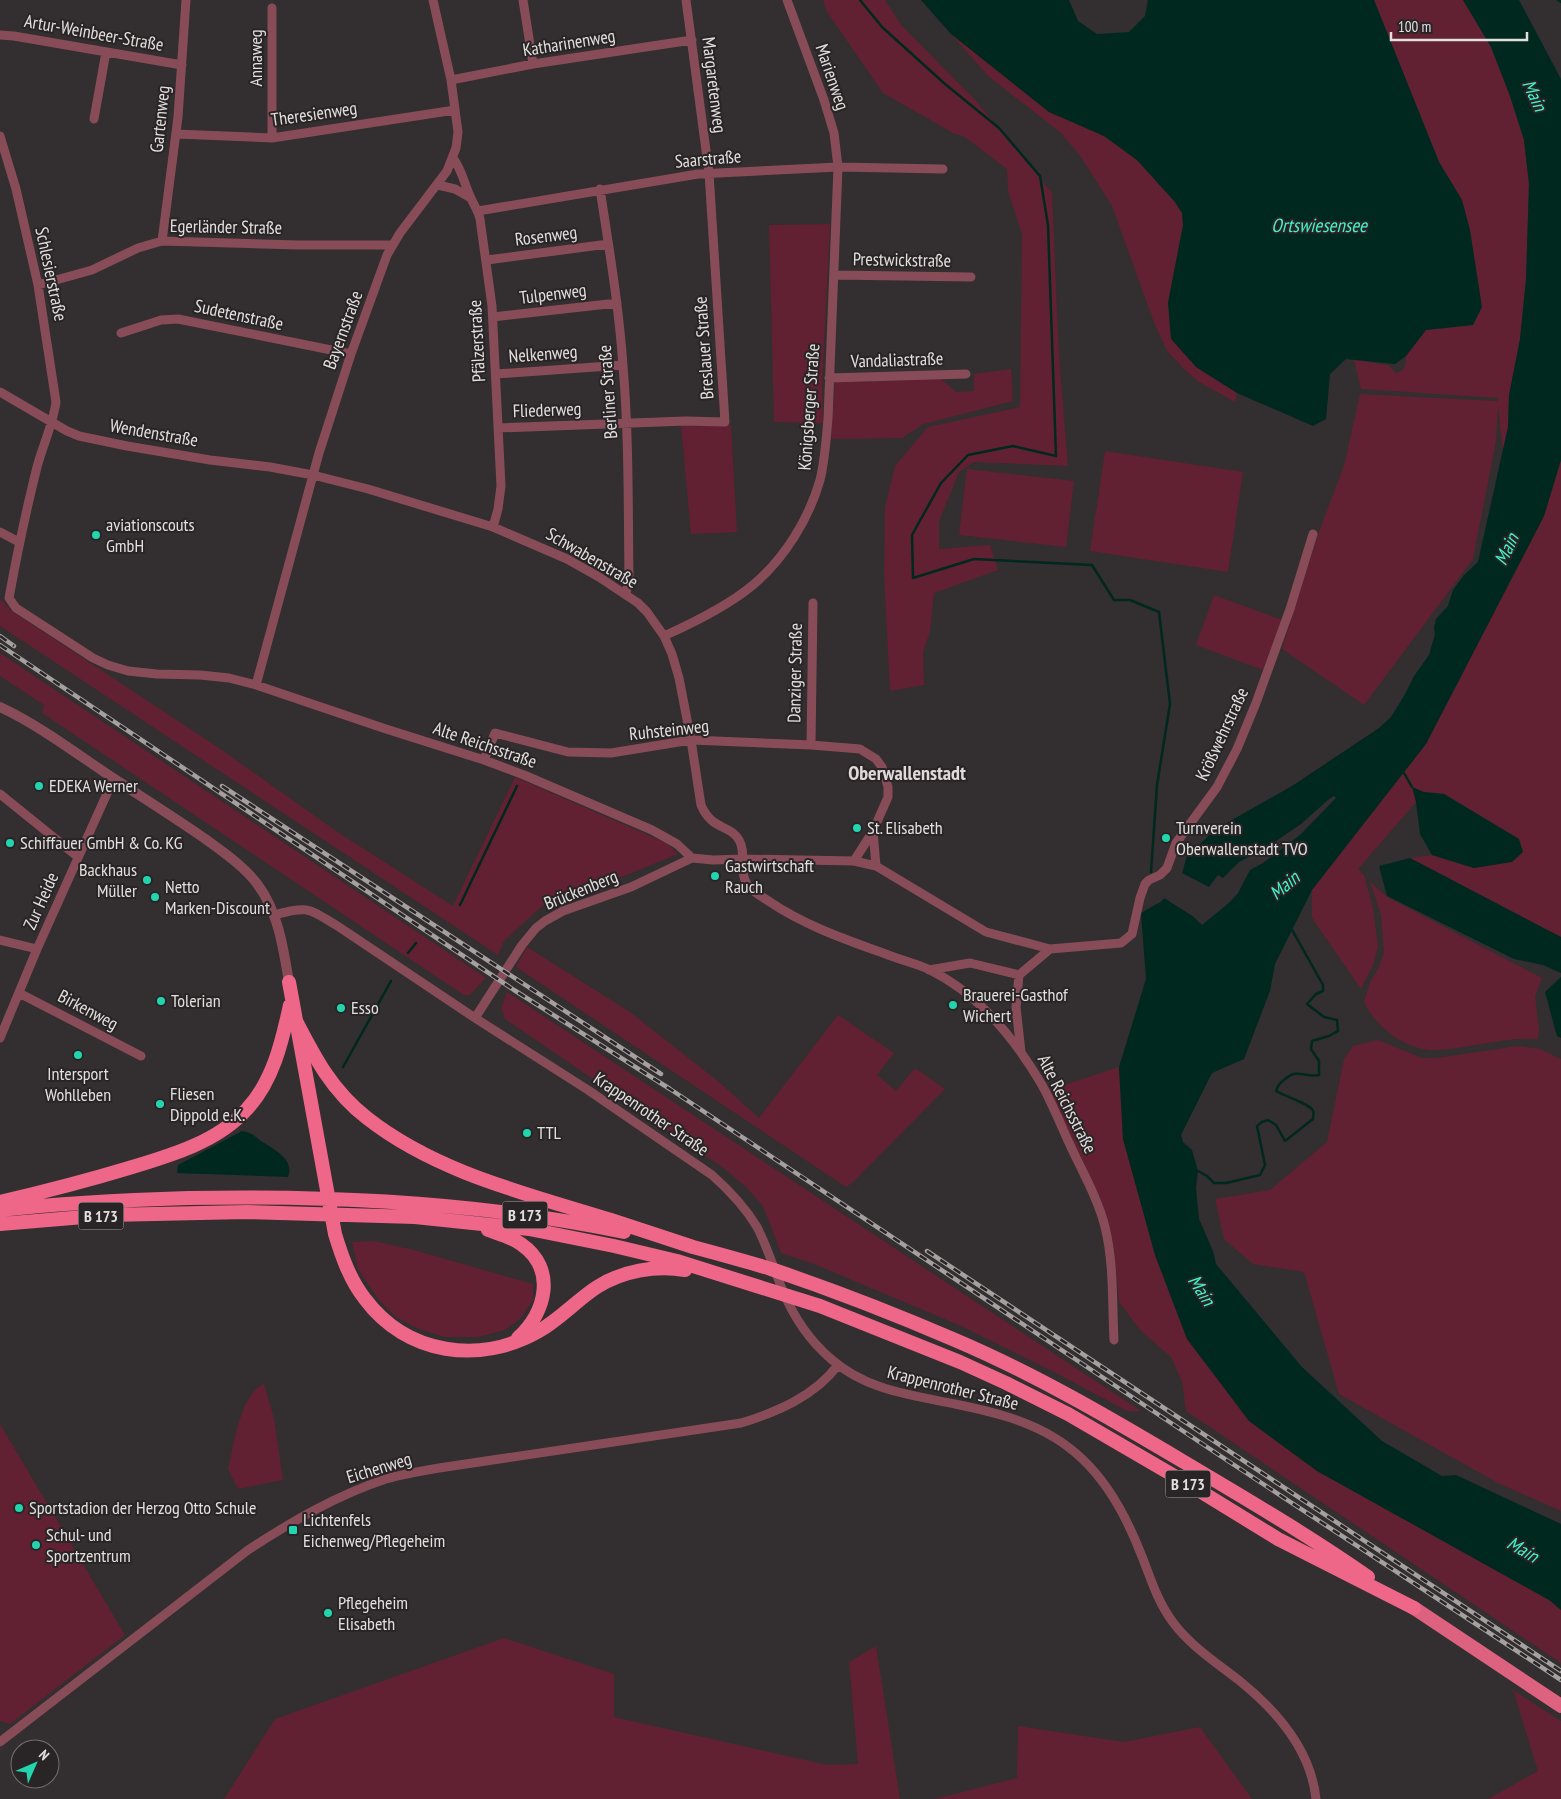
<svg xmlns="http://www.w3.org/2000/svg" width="1561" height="1799" viewBox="0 0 1561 1799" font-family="'PT Sans Narrow',sans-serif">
  <rect width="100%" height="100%" fill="#332e2f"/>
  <path fill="#612132" d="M823,0H885L902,26L976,101L1052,193L1059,356L1068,466L974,462L959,472L939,521V549L990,545L998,570L934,593L930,631L923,653L924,685L890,691L884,574L885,507L895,466L928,427L1020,407L1022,234L1008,191L1007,169L965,137L953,133L883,93L827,12Z
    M1374,0H1463L1491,47L1510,96L1524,140L1529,184L1526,279L1520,339L1509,395L1508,427L1503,452L1498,406L1496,441L1473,559L1364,705L1282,649L1318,534L1344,466L1360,394L1498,401V398L1361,389L1354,360L1388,365L1396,373L1402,371L1406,364V356L1426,330L1473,325L1462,200L1439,162Z
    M951,34L1049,112L1104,136L1137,160L1175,202L1182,213L1183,225L1168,303L1196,367L1237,393L1235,402L1199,382L1184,369L1167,351L1155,325L1112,206L1081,157L1061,133L988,76Z
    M830,224L822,383L823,423L774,422L769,225Z
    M1011,369L1013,401L924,424L902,438L831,439L835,382L941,379L956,392L974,391V374Z
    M731,425L737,532L691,534L681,426Z
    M1105,451L1243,472L1228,572L1090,551Z
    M1561,460V937L1410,858L1432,855L1474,868L1519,839L1444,794L1424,792L1413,788L1416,802L1358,869L1364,875L1373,908L1378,947L1373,965L1361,989L1312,918V890L1426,744L1544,516Z
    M967,469L1074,481L1066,547L959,535Z
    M1214,595L1282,620L1263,670L1196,645Z
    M0,599L13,612L222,750L336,831L453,906L515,777L666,843L678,854L624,876L570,892L541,907L504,941L498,955L0,626Z
    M0,653L486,978L470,995H464L42,713L44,705L0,676Z
    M1370,882L1387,897L1542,978L1535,996L1539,1030L1538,1039C1504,1037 1472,1048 1438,1050C1408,1052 1376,1028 1364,1002L1370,982L1379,967L1384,952L1381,915Z
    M527,947L630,1012L719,1082L759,1118L838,1015L894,1053L877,1075L896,1091L915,1068L945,1089L852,1183L846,1187L516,967Z
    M507,992L1141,1411H1127L1054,1372L961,1326L814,1264L781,1253L763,1206L746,1187L725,1169L505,1019L501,1008Z
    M1378,1040L1422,1058H1436L1518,1046L1540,1049L1561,1059V1511L1498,1483L1339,1394L1304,1272L1253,1264L1224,1239L1215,1199L1270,1190L1327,1142L1344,1059L1353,1046Z
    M1119,1067L1123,1139L1155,1255L1187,1339L1256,1426L1317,1471L1550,1600L1561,1610V1663L1186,1411L1182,1382L1171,1357L1141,1331L1119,1302L1114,1249L1109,1225L1084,1163L1049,1090Z
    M374,1241L414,1250L533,1284V1300L520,1319L505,1330L478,1337H445L419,1329L396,1317L379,1300L358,1269L352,1242Z
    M264,1384L274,1418L283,1480L238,1489L228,1469C234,1445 240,1394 264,1384Z
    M0,1424L125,1635L10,1724L0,1721Z
    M504,1638L614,1674V1717L827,1765L858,1764L849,1662L876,1646L900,1799H224L275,1719Z
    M1513,1690L1561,1721V1799H1488L1538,1771Z
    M1018,1726L1124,1742L1200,1727L1252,1799H935L1017,1778Z"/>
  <path fill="#00281e" d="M921,0H1069L1078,21L1097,34L1129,32L1145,16L1148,0H1374L1439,162L1462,200L1470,230L1482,307L1473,325L1426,330L1406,356L1395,364L1346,359L1330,374L1326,419L1313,426L1237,393L1196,367L1171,339L1168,303L1183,225L1182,213L1175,202L1137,160L1104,136L1049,112L951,34Z
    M1463,0H1519L1561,79V460L1544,516L1426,744L1312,890L1275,964L1270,991L1244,1059L1212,1073L1181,1135L1183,1142L1192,1150L1198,1171L1196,1188L1199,1219L1213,1251L1216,1264L1302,1367L1382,1441L1442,1476L1456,1475L1561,1524V1610L1549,1600L1317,1471L1249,1421L1187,1339L1155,1255L1123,1139L1119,1067L1146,979L1141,913L1162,901L1164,898L1194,917L1202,925L1230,902L1238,893L1250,870L1263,863L1300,835L1336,798L1334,796L1329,799L1301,824L1261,851L1239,862L1223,878L1218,875L1209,887L1182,873L1187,856L1216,829L1292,786L1379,728L1391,717L1404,696L1414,676L1429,655L1435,634L1434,628L1436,619L1448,606L1453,590L1464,575L1478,562L1508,427L1509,395L1520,339L1526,279L1529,184L1524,140L1510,96L1491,47Z
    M1412,787L1424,792L1444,794L1519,839L1523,852L1512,862L1474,868L1432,855L1420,834L1416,802Z
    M1410,858L1561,937V973L1543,965L1514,959L1387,896L1379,866Z
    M1561,977V1038L1557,1036L1545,992Z
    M242,1131C255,1133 255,1138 266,1144C278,1152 294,1160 288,1177L177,1173L178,1165Z"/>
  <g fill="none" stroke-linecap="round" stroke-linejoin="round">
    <path stroke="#00281e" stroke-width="2.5" d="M860,0L882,27L945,84L999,128L1040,176L1048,225L1056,456L1013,446L968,455L941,483L912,535L913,578L974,559L1092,565L1114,600H1130L1159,612L1170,704L1157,785L1151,872
      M1558,0L1561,2
      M1404,773L1412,787
      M460,905L517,786
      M408,953L416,943
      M343,1067L391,981
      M1195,1172L1198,1171L1207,1176L1214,1183H1226L1260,1175L1265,1165L1257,1126L1262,1122L1268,1120L1276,1125L1285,1141L1313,1119C1313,1118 1314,1111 1313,1111C1311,1104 1284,1096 1276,1091C1278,1085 1280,1083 1285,1079C1298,1068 1305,1078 1319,1075V1061L1311,1049L1312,1041L1329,1036L1338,1031L1337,1020L1324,1017L1307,1004L1316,994L1323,991V985L1291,928"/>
    <path stroke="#884c59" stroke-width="9" d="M523,0L533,64
      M272,8V138
      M0,35L14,36L182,65
      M451,80L533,64L692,40
      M94,119L106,52
      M176,134L272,138L455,110
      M0,136L16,189L38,285L56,402C53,424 43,445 37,467C26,511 17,554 9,598L16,608L93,658L108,665L128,671L157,674L200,675L229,678L256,685L386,729L484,760L524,775L652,830L677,844L692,858
      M453,158C462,170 464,183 470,196C473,204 478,210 480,219L492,306L501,486L498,509L493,527
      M438,185L455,189L471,198
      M600,189C609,248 619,307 623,366C629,436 628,507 629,578L626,594
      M478,211L698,174L838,167L943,169
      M162,241L178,117L186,0
      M487,260L608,244
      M834,275L971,277
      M38,285L92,270L138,248L162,241L298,245H392
      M493,317L617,303
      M121,333L161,320L178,319L351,354
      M496,374L623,365
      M829,378L966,374
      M0,392L67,431L79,436L127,446L210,460L270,467L313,475L368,489L493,527L567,559L599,577L638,603L647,612L664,636L672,654L679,678L691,740L701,805C712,831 730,824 739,840C747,853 738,870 747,884C752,892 763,897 770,902C807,927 850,941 891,956C904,961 918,964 930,970C979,994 1015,1039 1042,1085C1053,1105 1061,1126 1071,1147C1083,1173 1098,1199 1105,1227C1114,1263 1112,1303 1114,1340
      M498,428L686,421L725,422L709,173L686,0
      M0,532L19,542
      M664,636C693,623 729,605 753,585C784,559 809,519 820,480C825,460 826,440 828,419L838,167L834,133L824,100L787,0
      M256,685L319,453L351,354L387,255L400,233L447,171L456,148L458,132L451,80L433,0
      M811,745L813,603
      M484,760L495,733L568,752L611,753L691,740L811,745L860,749L876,759L882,767L888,787V797L873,831L876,866
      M0,794L78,857
      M854,861L873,831
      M274,915C310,905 309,909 339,927L475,1018L588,1090L712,1175C730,1191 745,1207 757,1227C768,1248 774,1270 783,1291C794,1318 809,1340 831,1359C866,1390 910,1395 955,1404C989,1411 1024,1419 1055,1438C1098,1464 1123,1508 1141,1554C1150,1576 1157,1601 1172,1621C1190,1646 1217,1663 1241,1682C1278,1712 1311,1750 1316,1799
      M0,940L37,949
      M929,970L970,963L1019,975
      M1019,975L1016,1007L1021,1052
      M1019,975L1050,949
      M19,993L141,1056
      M475,1018L522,945L536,928L545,921L563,911L631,887L692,858L713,860L742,859L854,861L876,866L986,932L1050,949L1121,943L1132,934L1140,898L1145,884L1149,880L1160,875L1167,868L1176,843L1217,787L1237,749L1256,703L1290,609L1313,534
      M0,1038L37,949L114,778
      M0,1742L248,1550C291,1522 337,1495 386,1479C403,1474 421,1471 439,1468L741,1423C777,1412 815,1396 838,1365"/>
    <path stroke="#884c59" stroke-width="10" d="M0,707C41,726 78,755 116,780C145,799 175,818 204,838C223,852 244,866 258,885C279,914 283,948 289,982"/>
    <path stroke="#dd6280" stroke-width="14" d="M1414,1608L1561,1706"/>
    <path stroke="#e68" stroke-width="14" d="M289,982L335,1234C342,1257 350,1280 365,1299C407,1355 480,1365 539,1331C560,1319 577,1300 597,1287C622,1271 655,1265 685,1270
      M295,1019C315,1058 332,1091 367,1118C437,1173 528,1194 611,1220C638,1229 666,1238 693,1247C719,1254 745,1261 771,1269C833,1290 895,1314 955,1340C1035,1374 1110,1418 1184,1462C1246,1499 1308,1535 1368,1577
      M0,1202C43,1192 86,1181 129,1168C169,1156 218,1142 247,1109C273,1081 282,1042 290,1005
      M0,1210C63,1203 125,1200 188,1198C334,1195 481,1202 624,1232
      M0,1224L108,1215L247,1212L415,1217L529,1229L614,1246L677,1261L820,1306L960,1362L1006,1383L1068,1414L1195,1488L1278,1539L1414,1608
      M488,1230C499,1234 511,1237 521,1244C557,1269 546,1312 518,1338"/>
    <defs>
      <path id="rail" d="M0,636L14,646
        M0,645L514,990L670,1089L1222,1457L1561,1680
        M222,786L661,1074
        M927,1251L1561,1671"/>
    </defs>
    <use href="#rail" stroke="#a4a0a0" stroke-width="4.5"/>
    <use href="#rail" stroke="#292425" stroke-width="2.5" stroke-dasharray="8" stroke-linecap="butt"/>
  </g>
  <g fill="#23d5af" stroke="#292425" stroke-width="2">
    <circle cx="96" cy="535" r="5"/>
    <circle cx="39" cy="786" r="5"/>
    <circle cx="857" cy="828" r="5"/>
    <circle cx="1166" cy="838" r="5"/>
    <circle cx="10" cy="843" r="5"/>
    <circle cx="715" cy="876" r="5"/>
    <circle cx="147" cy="880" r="5"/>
    <circle cx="155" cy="897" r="5"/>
    <circle cx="161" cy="1001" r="5"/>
    <circle cx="953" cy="1005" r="5"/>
    <circle cx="341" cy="1008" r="5"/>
    <circle cx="78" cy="1055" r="5"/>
    <circle cx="160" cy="1104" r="5"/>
    <circle cx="527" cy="1133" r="5"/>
    <circle cx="19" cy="1508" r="5"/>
    <rect x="288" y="1525" width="10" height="10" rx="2.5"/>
    <circle cx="36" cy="1545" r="5"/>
    <circle cx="328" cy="1613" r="5"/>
  </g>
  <g text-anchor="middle" stroke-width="4" stroke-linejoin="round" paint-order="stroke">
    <g fill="#292425" stroke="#aaa7a7" stroke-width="1">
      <rect x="502.5" y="1201.5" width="45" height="27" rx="4"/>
      <rect x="78.5" y="1202.5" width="45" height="27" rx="4"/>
      <rect x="1165.5" y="1470.5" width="45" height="27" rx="4"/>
    </g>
    <g font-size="16" font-weight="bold" fill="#e2dfdf">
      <text x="525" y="1221">B 173</text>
      <text x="101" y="1222">B 173</text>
      <text x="1188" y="1490">B 173</text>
    </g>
    <g font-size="18" fill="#e2dfdf" stroke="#292425">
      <text transform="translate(94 33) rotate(10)" y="6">Artur-Weinbeer-Straße</text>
      <text transform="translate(569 43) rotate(-9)" y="6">Katharinenweg</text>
      <text transform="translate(256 58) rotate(-90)" y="6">Annaweg</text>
      <text transform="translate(832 77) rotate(71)" y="6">Marienweg</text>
      <text transform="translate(714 85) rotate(83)" y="6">Margaretenweg</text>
      <text transform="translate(314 114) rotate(-8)" y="6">Theresienweg</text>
      <text transform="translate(160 119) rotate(-84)" y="6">Gartenweg</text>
      <text transform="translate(708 159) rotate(-5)" y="6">Saarstraße</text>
      <text transform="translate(226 227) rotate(1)" y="6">Egerländer Straße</text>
      <text transform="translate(546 236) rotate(-7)" y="6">Rosenweg</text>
      <text transform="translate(902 260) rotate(1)" y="6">Prestwickstraße</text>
      <text transform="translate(51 274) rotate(78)" y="6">Schlesierstraße</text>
      <text transform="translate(553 294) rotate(-7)" y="6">Tulpenweg</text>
      <text transform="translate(239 315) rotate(12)" y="6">Sudetenstraße</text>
      <text transform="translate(343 330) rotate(-70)" y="6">Bayernstraße</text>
      <text transform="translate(477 341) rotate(-93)" y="6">Pfälzerstraße</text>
      <text transform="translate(704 348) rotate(-94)" y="6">Breslauer Straße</text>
      <text transform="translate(543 354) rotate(-4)" y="6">Nelkenweg</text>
      <text transform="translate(897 360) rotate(-2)" y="6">Vandaliastraße</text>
      <text transform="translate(608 392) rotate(-94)" y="6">Berliner Straße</text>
      <text transform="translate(809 407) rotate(-86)" y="6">Königsberger Straße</text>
      <text transform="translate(547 410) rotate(-2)" y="6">Fliederweg</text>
      <text transform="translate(154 433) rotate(10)" y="6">Wendenstraße</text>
      <text transform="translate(592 558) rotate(30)" y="6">Schwabenstraße</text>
      <text transform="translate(795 673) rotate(-89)" y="6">Danziger Straße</text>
      <text transform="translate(669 730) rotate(-6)" y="6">Ruhsteinweg</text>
      <text transform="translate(1222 734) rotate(-65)" y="6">Krößwehrstraße</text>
      <text transform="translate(485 745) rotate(19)" y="6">Alte Reichsstraße</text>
      <text transform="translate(581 890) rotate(-22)" y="6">Brückenberg</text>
      <text transform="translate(41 901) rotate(-66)" y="6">Zur Heide</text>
      <text transform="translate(88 1010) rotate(28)" y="6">Birkenweg</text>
      <text transform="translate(1067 1104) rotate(63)" y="6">Alte Reichsstraße</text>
      <text transform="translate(651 1114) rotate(34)" y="6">Krappenrother Straße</text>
      <text transform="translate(953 1388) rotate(14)" y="6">Krappenrother Straße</text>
      <text transform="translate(379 1468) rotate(-17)" y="6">Eichenweg</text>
    </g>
    <g font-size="18" fill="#e2dfdf" stroke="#292425" text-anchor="start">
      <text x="106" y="531">aviationscouts<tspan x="106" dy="21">GmbH</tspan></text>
      <text x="49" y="792">EDEKA Werner</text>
      <text x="867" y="834">St. Elisabeth</text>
      <text x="1176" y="834">Turnverein<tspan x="1176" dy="21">Oberwallenstadt TVO</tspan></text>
      <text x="20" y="849">Schiffauer GmbH &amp; Co. KG</text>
      <text x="725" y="872">Gastwirtschaft<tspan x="725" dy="21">Rauch</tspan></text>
      <text x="137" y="876" text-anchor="end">Backhaus<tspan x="137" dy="21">Müller</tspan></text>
      <text x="165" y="893">Netto<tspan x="165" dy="21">Marken-Discount</tspan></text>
      <text x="963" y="1001">Brauerei-Gasthof<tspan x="963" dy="21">Wichert</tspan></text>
      <text x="171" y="1007">Tolerian</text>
      <text x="351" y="1014">Esso</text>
      <text x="78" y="1080" text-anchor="middle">Intersport<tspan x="78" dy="21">Wohlleben</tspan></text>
      <text x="170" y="1100">Fliesen<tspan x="170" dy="21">Dippold e.K.</tspan></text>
      <text x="537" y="1139">TTL</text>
      <text x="29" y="1514">Sportstadion der Herzog Otto Schule</text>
      <text x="303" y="1526">Lichtenfels<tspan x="303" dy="21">Eichenweg/Pflegeheim</tspan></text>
      <text x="46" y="1541">Schul- und<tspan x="46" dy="21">Sportzentrum</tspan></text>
      <text x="338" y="1609">Pflegeheim<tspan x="338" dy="21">Elisabeth</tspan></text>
    </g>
    <g font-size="19" font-style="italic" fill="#40f3ca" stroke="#292425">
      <text transform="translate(1535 95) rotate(65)" y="7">Main</text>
      <text x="1319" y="232">Ortswiesensee</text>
      <text transform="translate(1506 549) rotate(-65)" y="7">Main</text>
      <text transform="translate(1284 885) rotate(-40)" y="7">Main</text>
      <text transform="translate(1202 1290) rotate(57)" y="7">Main</text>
      <text transform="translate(1523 1549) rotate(30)" y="7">Main</text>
    </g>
    <g font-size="20" font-weight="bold" fill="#e0dadb" stroke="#292425">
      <text x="907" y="780">Oberwallenstadt</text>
    </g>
  </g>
  <g transform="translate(35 1764) rotate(45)"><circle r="24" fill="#292425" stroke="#736f6f"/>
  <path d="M0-4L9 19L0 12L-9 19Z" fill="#23d5af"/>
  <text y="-8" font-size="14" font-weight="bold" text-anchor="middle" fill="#e2dfdf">N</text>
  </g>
  <path d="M1391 32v8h136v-8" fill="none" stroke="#e2dfdf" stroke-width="2.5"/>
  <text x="1398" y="32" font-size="15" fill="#e2dfdf" stroke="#292425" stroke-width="4" paint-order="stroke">100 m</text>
</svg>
